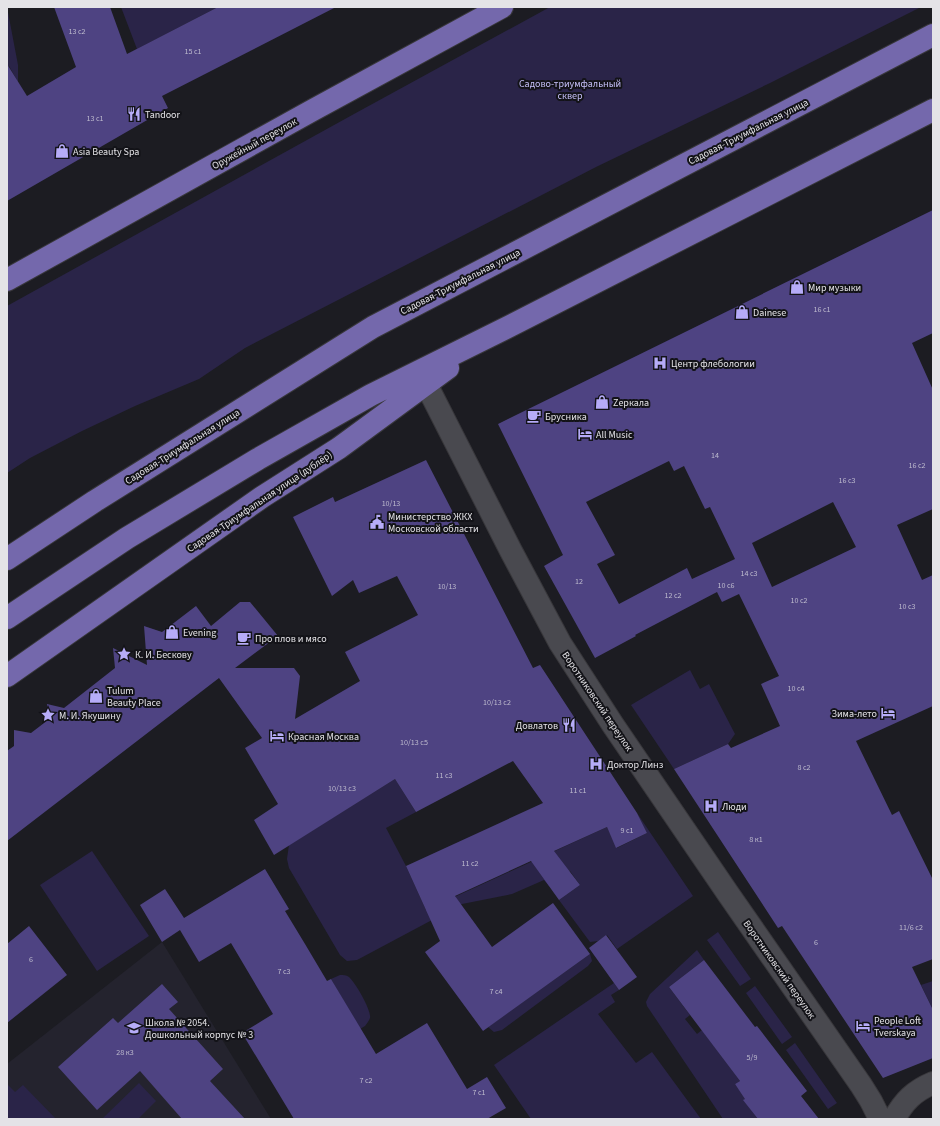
<svg xmlns="http://www.w3.org/2000/svg" width="940" height="1126" viewBox="0 0 940 1126" font-family="'Source Sans 3',sans-serif">
  <rect width="100%" height="100%" fill="#1c1c22"/>
  <path fill="#24232e" d="M162,942L271,1119H7V1064Z"/>
  <path fill="#2a2448" d="M7,7L18,65V82L9,66L7,67Z
    M121,7H218L137,49Z
    M550,7H921L770,83L596,167L245,348L199,379L135,406L82,431L30,458L7,473V306L354,114Z
    M690,670L700,689L709,684L735,734L728,744L674,769L631,705Z
    M395,779L416,812L386,828L406,866L426,910L607,827L617,848L647,833L637,813L693,896L617,949L607,935L598,941L590,942L559,900L580,885L570,871L549,886L544,880L512,894L462,904L357,960L347,961L340,955L289,868L287,859L289,845Z
    M92,851L149,936L97,971L40,885Z
    M718,932L751,979L740,986L707,940Z
    M697,950L704,960L669,987L690,1015L685,1019L697,1034L702,1030L740,1081L735,1084L746,1098L744,1100L758,1119H723L647,1006L646,1002L650,994Z
    M590,954L592,961L588,966L502,1030L494,1032L488,1027Z
    M340,975C343,975 346,975 349,977C355,982 372,1011 370,1018C369,1021 367,1023 365,1026L309,1060L354,1019L331,979Z
    M933,981V1010L921,985Z
    M614,983L619,990L611,995L615,1002L598,1014L636,1063L652,1052L701,1119H531L494,1065Z
    M755,986L792,1037L782,1044L746,993Z
    M795,1043L837,1103L828,1109L786,1050Z
    M139,1083L156,1101L138,1119H102Z
    M7,1084L15,1092L23,1085L56,1119H7Z"/>
  <path fill="#4e4382" fill-rule="evenodd" d="M54,7H110L127,54L218,7H336L162,96L168,108L7,201V64L27,96L76,67Z
    M933,210V333L912,343L933,390V509L897,525L922,580L933,575V706L856,741L892,815L899,811L933,880V959L912,967L933,1010V1058L883,1078L782,926L778,928L674,769L728,744L731,748L780,726L761,684L779,676L739,594L722,602L717,592L635,635L636,636L595,658L544,566L563,555L498,424ZM669,461L674,471L684,466L705,509L710,507L735,559L692,579L687,568L619,604L597,564L615,555L586,502ZM833,502L856,547L772,587L752,543Z
    M426,460L533,668L540,665L637,813L647,833L616,848L607,827L554,851L580,885L559,900L531,861L455,896L492,947L553,903L590,954L483,1031L425,952L440,941L406,866L543,803L513,761L416,812L395,779L274,855L254,820L278,804L245,748L262,738L219,678L7,841V751L14,746V730L31,733L48,720L47,704L64,708L115,668L113,648L147,665L144,626L162,632L196,606L211,626L240,602H250L278,636L235,668H294L300,676L295,719L360,681L345,652L418,615L397,576L359,593L353,580L332,596L293,517L333,497L335,502Z
    M265,869L289,909L285,911L305,944L327,981L331,979L376,1054L427,1023L467,1089L487,1077L506,1108L487,1119H294L242,1033L273,1014L231,943L199,962L180,930L162,942L140,905L165,889L184,918Z
    M29,926L67,975L7,1023V944Z
    M606,935L637,977L619,990L589,948Z
    M704,960L755,1027L757,1026L807,1091L801,1096L819,1119H758L743,1100L745,1099L735,1084L740,1081L669,987Z
    M162,984L178,1002L169,1009L223,1069L210,1081L245,1119H182L140,1071L97,1110L58,1067L113,1018L118,1023Z"/>
  <g fill="none" stroke-linecap="round" stroke-linejoin="round">
    <defs>
      <path id="minor" d="M426,384L511,551L560,643L613,725L729,895L861,1085L871,1101L880,1119
        M894,1119C904,1101 914,1091 933,1083"/>
      <path id="primary" d="M7,280L313,110L502,7
        M7,559L95,501L373,327L933,35
        M7,618L127,538L258,459L371,395L510,326L933,110
        M7,676L262,497L339,448L448,368"/>
    </defs>
    <use href="#minor" stroke="#38373b" stroke-width="24"/>
    <use href="#primary" stroke="#38373b" stroke-width="24"/>
    <use href="#minor" stroke="#49494f" stroke-width="22"/>
    <use href="#primary" stroke="#7468ac" stroke-width="22"/>
  </g>
  <defs>
    <symbol id="restaurant-bare" viewBox="-9 -9 18 18"><path d="M-5-6h1v4h1v-4h1v4h1v-4h1v5L-1.5 .5V6h-2V.5L-5-1ZM5-6V6H3V1.5H1.5Q1.5-4 5-6Z" fill="#b6acf8" stroke="#131318" stroke-width="2.5" paint-order="stroke"/></symbol>
    <symbol id="shop-bare" viewBox="-9 -9 18 18"><path d="M-5-2.5h2.3a2.7 3.5 0 0 1 5.4 0H5L5.5 6h-11ZM-1.5-2.5h3a1.5 2.3 0 0 0-3 0Z" fill="#b6acf8" stroke="#131318" stroke-width="2.5" paint-order="stroke"/></symbol>
    <symbol id="hospital-bare" viewBox="-9 -9 18 18"><path d="M-5-5h3v3.5h4V-5h3V5h-3V1.5h-4V5h-3Z" fill="#b6acf8" stroke="#131318" stroke-width="2.5" paint-order="stroke"/></symbol>
    <symbol id="cafe-bare" viewBox="-9 -9 18 18"><path d="M-5.5-4.5H6V0H3Q3 3.5 0 3.5H-2.5Q-5.5 3.5-5.5 0ZM3-3.2v2h1.7v-2ZM-6 4.5H4V6H-6Z" fill="#b6acf8" stroke="#131318" stroke-width="2.5" paint-order="stroke"/></symbol>
    <symbol id="hotel-bare" viewBox="-9 -9 18 18"><path d="M-6-4.5h1.5V1H6V5H4.5V3h-9V5H-6ZM-4 0a1.8 1.8 0 1 1 3.6 0ZM.5 0V-2.5h3Q6-2.5 6 0Z" fill="#b6acf8" stroke="#131318" stroke-width="2.5" paint-order="stroke"/></symbol>
    <symbol id="civic-bare" viewBox="-9 -9 18 18"><path d="M-.6-6.5H3V-4.5H.6V-3L4-1V1h2V6H-6V1h2V-1L-.6-3ZM-1.2 2.5V6h2.4V2.5Z" fill="#b6acf8" stroke="#131318" stroke-width="2.5" paint-order="stroke"/></symbol>
    <symbol id="sight-bare" viewBox="-9 -9 18 18"><path d="M0-6L1.8-2.2L6-1.7L2.9 1.2L3.7 5.4L0 3.3L-3.7 5.4L-2.9 1.2L-6-1.7L-1.8-2.2Z" fill="#b6acf8" stroke="#131318" stroke-width="2.5" paint-order="stroke"/></symbol>
    <symbol id="school-bare" viewBox="-9 -9 18 18"><path d="M0-5L7-2L0 1L-7-2ZM-4 1L0 2.5L4 1V4Q0 6-4 4Z" fill="#b6acf8" stroke="#131318" stroke-width="2.5" paint-order="stroke"/></symbol>
  </defs>
  <g fill-rule="evenodd">
    <use href="#restaurant-bare" x="124" y="104" width="20" height="20"/>
    <use href="#shop-bare" x="52" y="141" width="20" height="20"/>
    <use href="#shop-bare" x="787" y="277" width="20" height="20"/>
    <use href="#shop-bare" x="732" y="302" width="20" height="20"/>
    <use href="#hospital-bare" x="650" y="353" width="20" height="20"/>
    <use href="#shop-bare" x="592" y="392" width="20" height="20"/>
    <use href="#cafe-bare" x="524" y="406" width="20" height="20"/>
    <use href="#hotel-bare" x="575" y="424" width="20" height="20"/>
    <use href="#civic-bare" x="367" y="512" width="20" height="20"/>
    <use href="#shop-bare" x="162" y="622" width="20" height="20"/>
    <use href="#cafe-bare" x="234" y="628" width="20" height="20"/>
    <use href="#sight-bare" x="114" y="644" width="20" height="20"/>
    <use href="#shop-bare" x="86" y="686" width="20" height="20"/>
    <use href="#hotel-bare" x="878" y="703" width="20" height="20"/>
    <use href="#sight-bare" x="38" y="705" width="20" height="20"/>
    <use href="#restaurant-bare" x="559" y="715" width="20" height="20"/>
    <use href="#hotel-bare" x="267" y="726" width="20" height="20"/>
    <use href="#hospital-bare" x="586" y="754" width="20" height="20"/>
    <use href="#hospital-bare" x="701" y="796" width="20" height="20"/>
    <use href="#hotel-bare" x="853" y="1016" width="20" height="20"/>
    <use href="#school-bare" x="124" y="1018" width="20" height="20"/>
  </g>
  <g text-anchor="middle" stroke-width="4" stroke-linejoin="round" paint-order="stroke">
    <g font-size="8" fill="#bebbce">
      <text x="77" y="34">13 с2</text>
      <text x="193" y="54">15 с1</text>
      <text x="95" y="121">13 с1</text>
      <text x="822" y="312">16 с1</text>
      <text x="715" y="458">14</text>
      <text x="917" y="468">16 с2</text>
      <text x="847" y="483">16 с3</text>
      <text x="391" y="506">10/13</text>
      <text x="749" y="576">14 с3</text>
      <text x="579" y="584">12</text>
      <text x="726" y="588">10 с6</text>
      <text x="447" y="589">10/13</text>
      <text x="673" y="598">12 с2</text>
      <text x="799" y="603">10 с2</text>
      <text x="907" y="609">10 с3</text>
      <text x="796" y="691">10 с4</text>
      <text x="497" y="705">10/13 с2</text>
      <text x="414" y="745">10/13 с5</text>
      <text x="804" y="770">8 с2</text>
      <text x="444" y="778">11 с3</text>
      <text x="342" y="791">10/13 с3</text>
      <text x="578" y="793">11 с1</text>
      <text x="627" y="833">9 с1</text>
      <text x="756" y="842">8 к1</text>
      <text x="470" y="866">11 с2</text>
      <text x="911" y="930">11/6 с2</text>
      <text x="816" y="945">6</text>
      <text x="31" y="962">6</text>
      <text x="284" y="974">7 с3</text>
      <text x="496" y="994">7 с4</text>
      <text x="125" y="1055">28 к3</text>
      <text x="752" y="1060">5/9</text>
      <text x="366" y="1083">7 с2</text>
      <text x="479" y="1095">7 с1</text>
    </g>
    <g font-size="10" fill="#c5bff8" stroke="#131318">
      <text x="570" y="87">Садово-триумфальный<tspan x="570" dy="12">сквер</tspan></text>
    </g>
    <g font-size="10" fill="#e4e3e7" stroke="#131318" text-anchor="start">
      <text x="145" y="118">Tandoor</text>
      <text x="73" y="155">Asia Beauty Spa</text>
      <text x="808" y="291">Мир музыки</text>
      <text x="753" y="316">Dainese</text>
      <text x="671" y="367">Центр флебологии</text>
      <text x="613" y="406">Zеркала</text>
      <text x="545" y="420">Брусника</text>
      <text x="596" y="438">All Music</text>
      <text x="388" y="520">Министерство ЖКХ<tspan x="388" dy="12">Московской области</tspan></text>
      <text x="183" y="636">Evening</text>
      <text x="255" y="642">Про плов и мясо</text>
      <text x="135" y="658">К. И. Бескову</text>
      <text x="107" y="694">Tulum<tspan x="107" dy="12">Beauty Place</tspan></text>
      <text x="877" y="717" text-anchor="end">Зима-лето</text>
      <text x="59" y="719">М. И. Якушину</text>
      <text x="558" y="729" text-anchor="end">Довлатов</text>
      <text x="288" y="740">Красная Москва</text>
      <text x="607" y="768">Доктор Линз</text>
      <text x="722" y="810">Люди</text>
      <text x="874" y="1024">People Loft<tspan x="874" dy="12">Tverskaya</tspan></text>
      <text x="145" y="1026">Школа № 2054.<tspan x="145" dy="12">Дошкольный корпус № 3</tspan></text>
    </g>
    <g font-size="10" fill="#e4e3e7" stroke="#131318">
      <text transform="translate(748 131) rotate(-27)" y="4">Садовая-Триумфальная улица</text>
      <text transform="translate(254 143) rotate(-29)" y="4">Оружейный переулок</text>
      <text transform="translate(460 281) rotate(-27)" y="4">Садовая-Триумфальная улица</text>
      <text transform="translate(182 446) rotate(-32)" y="4">Садовая-Триумфальная улица</text>
      <text transform="translate(259 501) rotate(-34)" y="4">Садовая-Триумфальная улица (дублёр)</text>
      <text transform="translate(598 701) rotate(56)" y="4">Воротниковский переулок</text>
      <text transform="translate(780 969) rotate(55)" y="4">Воротниковский переулок</text>
    </g>
  </g>
  <rect width="940" height="1126" fill="none" stroke="#e4e3e7" stroke-width="16"/>
</svg>
